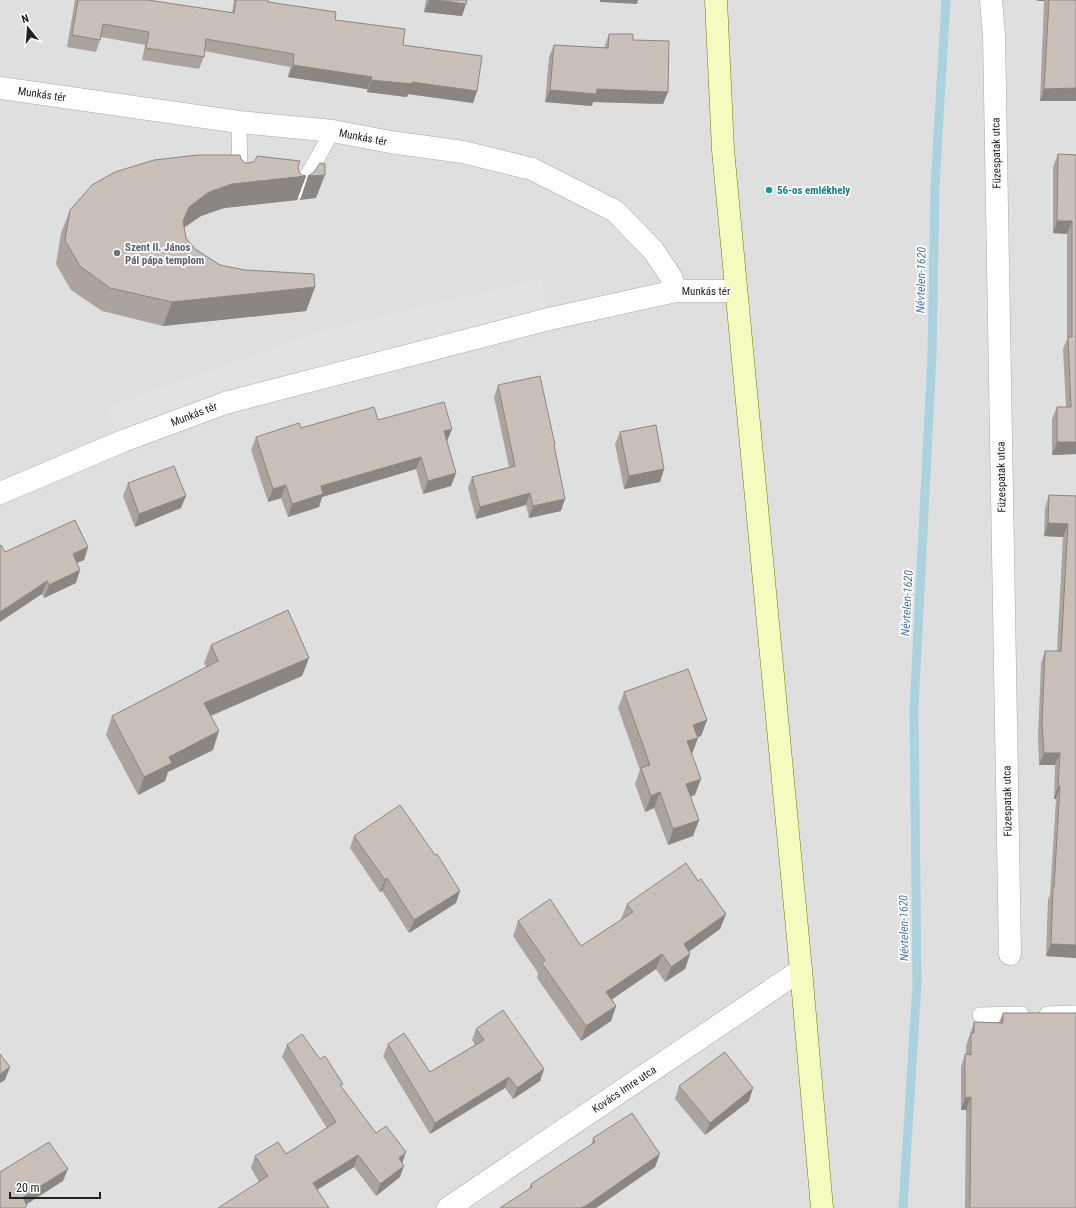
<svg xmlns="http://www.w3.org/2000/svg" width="1076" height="1208" viewBox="0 0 1076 1208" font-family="'Roboto Condensed',sans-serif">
  <rect width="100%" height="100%" fill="#f2efe9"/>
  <path fill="#e0dfdf" d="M0,0H1076V1208H0Z"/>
  <path fill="#e2e2e2" d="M541,279L549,319L123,441L107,407L328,329Z"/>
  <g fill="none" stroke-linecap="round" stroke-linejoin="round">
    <path stroke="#aad3df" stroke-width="9" d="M903,1208L917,984L914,708L932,356L935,186L946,0"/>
    <defs>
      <path id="lane" d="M239,122L240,177
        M298,191L333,131
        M1047,1014L1076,1013
        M980,1015L1021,1014"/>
      <path id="street" d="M991,0L994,35L1010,954
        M0,88L239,122L333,131L390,142L463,152L532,169L615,211L653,250L671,277L676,291
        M0,493L123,441L225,403L549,319L676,291H736
        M448,1208L801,970"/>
      <path id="secondary" d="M716,0L723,150L801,970L822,1208"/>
    </defs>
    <use href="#lane" stroke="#a9a9a9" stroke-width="16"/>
    <use href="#street" stroke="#a9a9a9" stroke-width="23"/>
    <use href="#secondary" stroke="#707d05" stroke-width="23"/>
    <use href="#lane" stroke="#fff" stroke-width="15"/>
    <use href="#street" stroke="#fff" stroke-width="22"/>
    <use href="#secondary" stroke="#f7fabf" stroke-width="22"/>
  </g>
  <path fill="#aba49e" d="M75,0H148L232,13L234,0H268V2L335,20L403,45L477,91L473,103L408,94L407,97L367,92V89L288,77L290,67L204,51V57L199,69L142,60L145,45L101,37L96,52L67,47Z
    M426,0H467L466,4L462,16L424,12Z
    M1037,0H1076V101H1040L1044,1H1037Z
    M609,34L633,40L668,92L663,104L593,102L592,106L545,102L549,57L554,45L604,48Z
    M1058,154L1076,155V454L1052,455V419L1057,407H1066L1063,349L1067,339V234L1053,233V167Z
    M245,163H248L298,167L299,172L302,175L306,176L297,200L224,208L201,216L184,228L186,238L195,249L220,265L315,287L306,311L163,326L102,311L71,290L56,264L61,233L70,210Z
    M498,385L555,445L554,446L561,511L529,518L526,505L476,519L468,488L472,477L509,467L494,397Z
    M378,420L452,429L447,441L456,473L451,486L423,494L416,469L322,497L319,507L288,517L281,498L268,502L251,450L256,437L301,428Z
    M620,432L664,469L660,482L624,489L615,444Z
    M128,483L181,508L135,527L123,496Z
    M1049,495L1076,496V958L1046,956L1048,899L1050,895L1056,799H1054L1055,765H1039L1038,736L1041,663L1045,651H1057L1063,537L1044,536L1045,508Z
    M88,547L84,560L77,563L76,583L44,598L42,594L5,552Z
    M211,645L309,658L302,676L211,716L213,750L168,772L165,781L138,795L106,735L112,716L206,667L204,663Z
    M624,692L707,720L701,736L698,737L692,754L695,795L690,797L699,820L693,836L668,845L654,808L645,812L635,784L640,770L618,708Z
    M354,836L456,903L409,933L382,891L380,892L350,848Z
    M698,881L726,914L720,929L689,952L690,954L685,969L665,982L656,969L612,999L616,1006L611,1021L581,1041L537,978L538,973L513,936L518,921L581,946L622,919H621L627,904Z
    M1003,1013L1076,1208H965L966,1110H961V1067L965,1054L966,1055V1046L974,1022H999Z
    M476,1029L544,1069L540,1081L513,1099L505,1088L430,1134L383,1056L388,1044L430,1072L475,1045L472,1040Z
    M287,1045L341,1087L376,1133L402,1163L400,1177L376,1196L354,1167L317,1190L259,1182L251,1168L255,1156L286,1154L327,1128L282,1057Z
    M679,1086L749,1101L705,1135L675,1099Z
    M593,1138L655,1167L596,1208H500L529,1189L531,1184L591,1145Z"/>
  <path fill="#8b8681" d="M429,0H436L466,4L462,16L424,12Z
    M600,0H638L637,4L600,2Z
    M1037,0H1045L1044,1H1037Z
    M293,65L372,77L367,89L288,77Z
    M371,80L412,82L477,91L473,103L408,94L407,97L367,92Z
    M1076,88V101H1040L1044,89Z
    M597,89L668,92L663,104L593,102L592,106L545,102L550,90Z
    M325,175L316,198L300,200L308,176Z
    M306,176L297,200L224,208L201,216L180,230L175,245L189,207L209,192L232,184Z
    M1057,221H1072L1067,234L1053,233Z
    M315,287L306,311L163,326L172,302Z
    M452,429L447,441L439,444L444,431Z
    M1057,442H1076V454L1052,455Z
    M421,457L416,469L322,497L319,507L288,517L292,504L321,486Z
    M664,469L660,482L624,489L629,476Z
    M456,473L451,486L423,494L428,481Z
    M286,485L281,498L268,502L273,489Z
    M530,493L526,505L476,519L480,507Z
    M186,496L181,508L135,527L139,514Z
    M565,499L561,511L529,518L533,506Z
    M1048,523L1068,524L1063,537L1044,536Z
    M88,547L84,560L68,566L73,554Z
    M80,570L76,583L44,598L49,585Z
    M47,581L42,594L0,622V612Z
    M309,658L302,676L198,721L204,703Z
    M707,720L701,736L687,741L693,725Z
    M219,731L213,750L168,772L165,781L138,795L144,777L169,757Z
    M698,738L692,754L687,741Z
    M1044,753H1060L1055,765H1039Z
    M701,779L695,795L680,800L686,784Z
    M1058,786H1060L1056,799H1054Z
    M660,792L654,808L645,812L651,796Z
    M699,820L693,836L668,845L673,829Z
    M387,878L382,891L380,892L385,880Z
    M460,891L456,903L409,933L414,920Z
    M726,914L720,929L678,959L684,944Z
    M1051,944L1076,945V958L1046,956Z
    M662,954L656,969L601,1007L606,992Z
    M690,954L685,969L665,982L671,967Z
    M616,1006L611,1021L581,1041L586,1026Z
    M10,1067L5,1080L0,1083V1074Z
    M544,1069L540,1081L513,1099L517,1088Z
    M509,1077L505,1088L430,1134L435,1123Z
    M753,1088L749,1101L705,1135L710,1123Z
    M971,1097L966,1110H961L965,1098Z
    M406,1152L402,1164L399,1158Z
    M660,1154L655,1167L596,1208H581Z
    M358,1155L354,1167L308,1195L313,1183Z
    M404,1166L400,1177L376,1196L380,1184Z
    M68,1169L63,1181L21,1208L23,1197Z"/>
  <path fill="#c7bfb8" stroke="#8b8681" d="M78,0H148L234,13L236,0H268V2L336,12L335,20L405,29L403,45L482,56L477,91L412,82V84L371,80L372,77L293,65L294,54L206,39L204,57L146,48L149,32L103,24L100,40L72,35Z
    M436,0H467L466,4Z
    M1049,0H1076V88L1044,89Z
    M609,34H633V40L669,41L668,92L597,89L596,94L550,90L554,45L608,48Z
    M1058,154L1076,155V442H1057V407H1071L1068,337H1072V221H1057Z
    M198,155H240L241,159L245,163H248L253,162L256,159L257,156L300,161L298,167L299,172L302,175L306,176L232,184L209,192L189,207L183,221L186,238L195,249L220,265L245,270L314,274L315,287L172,302L110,288L80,266L65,240L70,210L92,185L115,172L154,160Z
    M320,163L325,164V175L308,176L314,172Z
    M540,376L555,445H554L565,499L533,506L530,493L480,507L472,477L515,466L498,385Z
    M444,402L452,429L444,431L456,473L428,481L421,457L321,486L323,494L292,504L286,485L273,489L256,437L299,423L301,428L374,407L378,420Z
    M656,425L664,469L629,476L620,432Z
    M174,466L186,496L139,514L128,483Z
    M1049,495L1076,496V945L1051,944L1053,887H1054L1060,786H1058L1060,753H1044L1042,723L1045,651H1061L1068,524L1048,523Z
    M75,520L88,547L73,554L80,570L49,585L47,581L0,612V546L1,545L5,552Z
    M288,610L309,658L204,703L219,731L169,757L172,763L144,777L112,716L218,661L211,645Z
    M688,669L707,720L693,725L698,738L687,741L701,779L686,784L699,820L673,829L660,792L651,796L641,768L650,765L624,692Z
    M400,805L435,855L437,854L460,891L414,920L387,878L385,880L354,836Z
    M686,863L698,881L701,879L726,914L684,944L690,954L671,967L662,954L606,992L616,1006L586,1026L542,963L545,960L518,921L550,899L581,946L633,912L627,904Z
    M503,1010L544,1069L517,1088L509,1077L435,1123L388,1044L404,1033L430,1072L484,1040L476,1029Z
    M1003,1013H1076V1208H970L971,1097L965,1098V1054L971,1055V1033H974V1022L1003,1023Z
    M302,1034L320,1059L325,1056L343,1084L340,1085L376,1133L386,1126L406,1152L399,1158L404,1166L380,1184L358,1155L313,1183L329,1208H218L268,1176L255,1156L278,1142L286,1154L336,1122L287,1045Z
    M725,1052L753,1088L710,1123L679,1086Z
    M0,1054L10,1067L0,1074Z
    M632,1113L660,1154L587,1205L581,1208H500L532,1187L531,1184L595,1142L593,1138Z
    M49,1142L68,1169L23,1197L27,1206L24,1208H0V1172Z"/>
  <circle fill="#0f9aa8" stroke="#fff" stroke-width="1.5" cx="769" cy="190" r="4"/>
  <circle fill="#6b7280" stroke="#fff" stroke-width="1.5" cx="117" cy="253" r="4"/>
  <g text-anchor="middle" stroke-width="3.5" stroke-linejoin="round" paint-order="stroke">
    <g font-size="11" fill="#222" stroke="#fff">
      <text transform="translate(42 94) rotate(8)" y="4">Munkás tér</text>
      <text transform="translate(363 137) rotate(11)" y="4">Munkás tér</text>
      <text transform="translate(996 153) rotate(-91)" y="4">Füzespatak utca</text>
      <text x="706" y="295">Munkás tér</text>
      <text transform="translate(194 414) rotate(-21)" y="4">Munkás tér</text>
      <text transform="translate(1001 477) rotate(-91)" y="4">Füzespatak utca</text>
      <text transform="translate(1007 801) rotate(-91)" y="4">Füzespatak utca</text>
      <text transform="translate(624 1089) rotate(-34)" y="4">Kovács Imre utca</text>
    </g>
    <g font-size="11" font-weight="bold" fill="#0d838f" stroke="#fff" text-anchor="start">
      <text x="777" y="194">56-os emlékhely</text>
    </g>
    <g font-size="11" font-weight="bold" fill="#5b616d" stroke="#fff" text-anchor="start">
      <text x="125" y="251">Szent II. János<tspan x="125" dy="13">Pál pápa templom</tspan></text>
    </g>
    <g font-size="12" font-style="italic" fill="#4a7aab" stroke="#fff">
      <text transform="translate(921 280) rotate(-89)" y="4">Névtelen-1620</text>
      <text transform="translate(907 603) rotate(-87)" y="4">Névtelen-1620</text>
      <text transform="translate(904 928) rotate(-91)" y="4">Névtelen-1620</text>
    </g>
  </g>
  <g transform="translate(28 28) rotate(343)" stroke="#ffffff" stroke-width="3" paint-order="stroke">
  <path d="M0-3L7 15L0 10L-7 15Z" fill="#222222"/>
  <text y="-6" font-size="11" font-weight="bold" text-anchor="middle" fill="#222222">N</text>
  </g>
  <path d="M10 1192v6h90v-6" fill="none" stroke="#222222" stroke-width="2"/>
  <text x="16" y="1192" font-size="12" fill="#222222" stroke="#ffffff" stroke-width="3" paint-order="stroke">20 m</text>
</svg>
